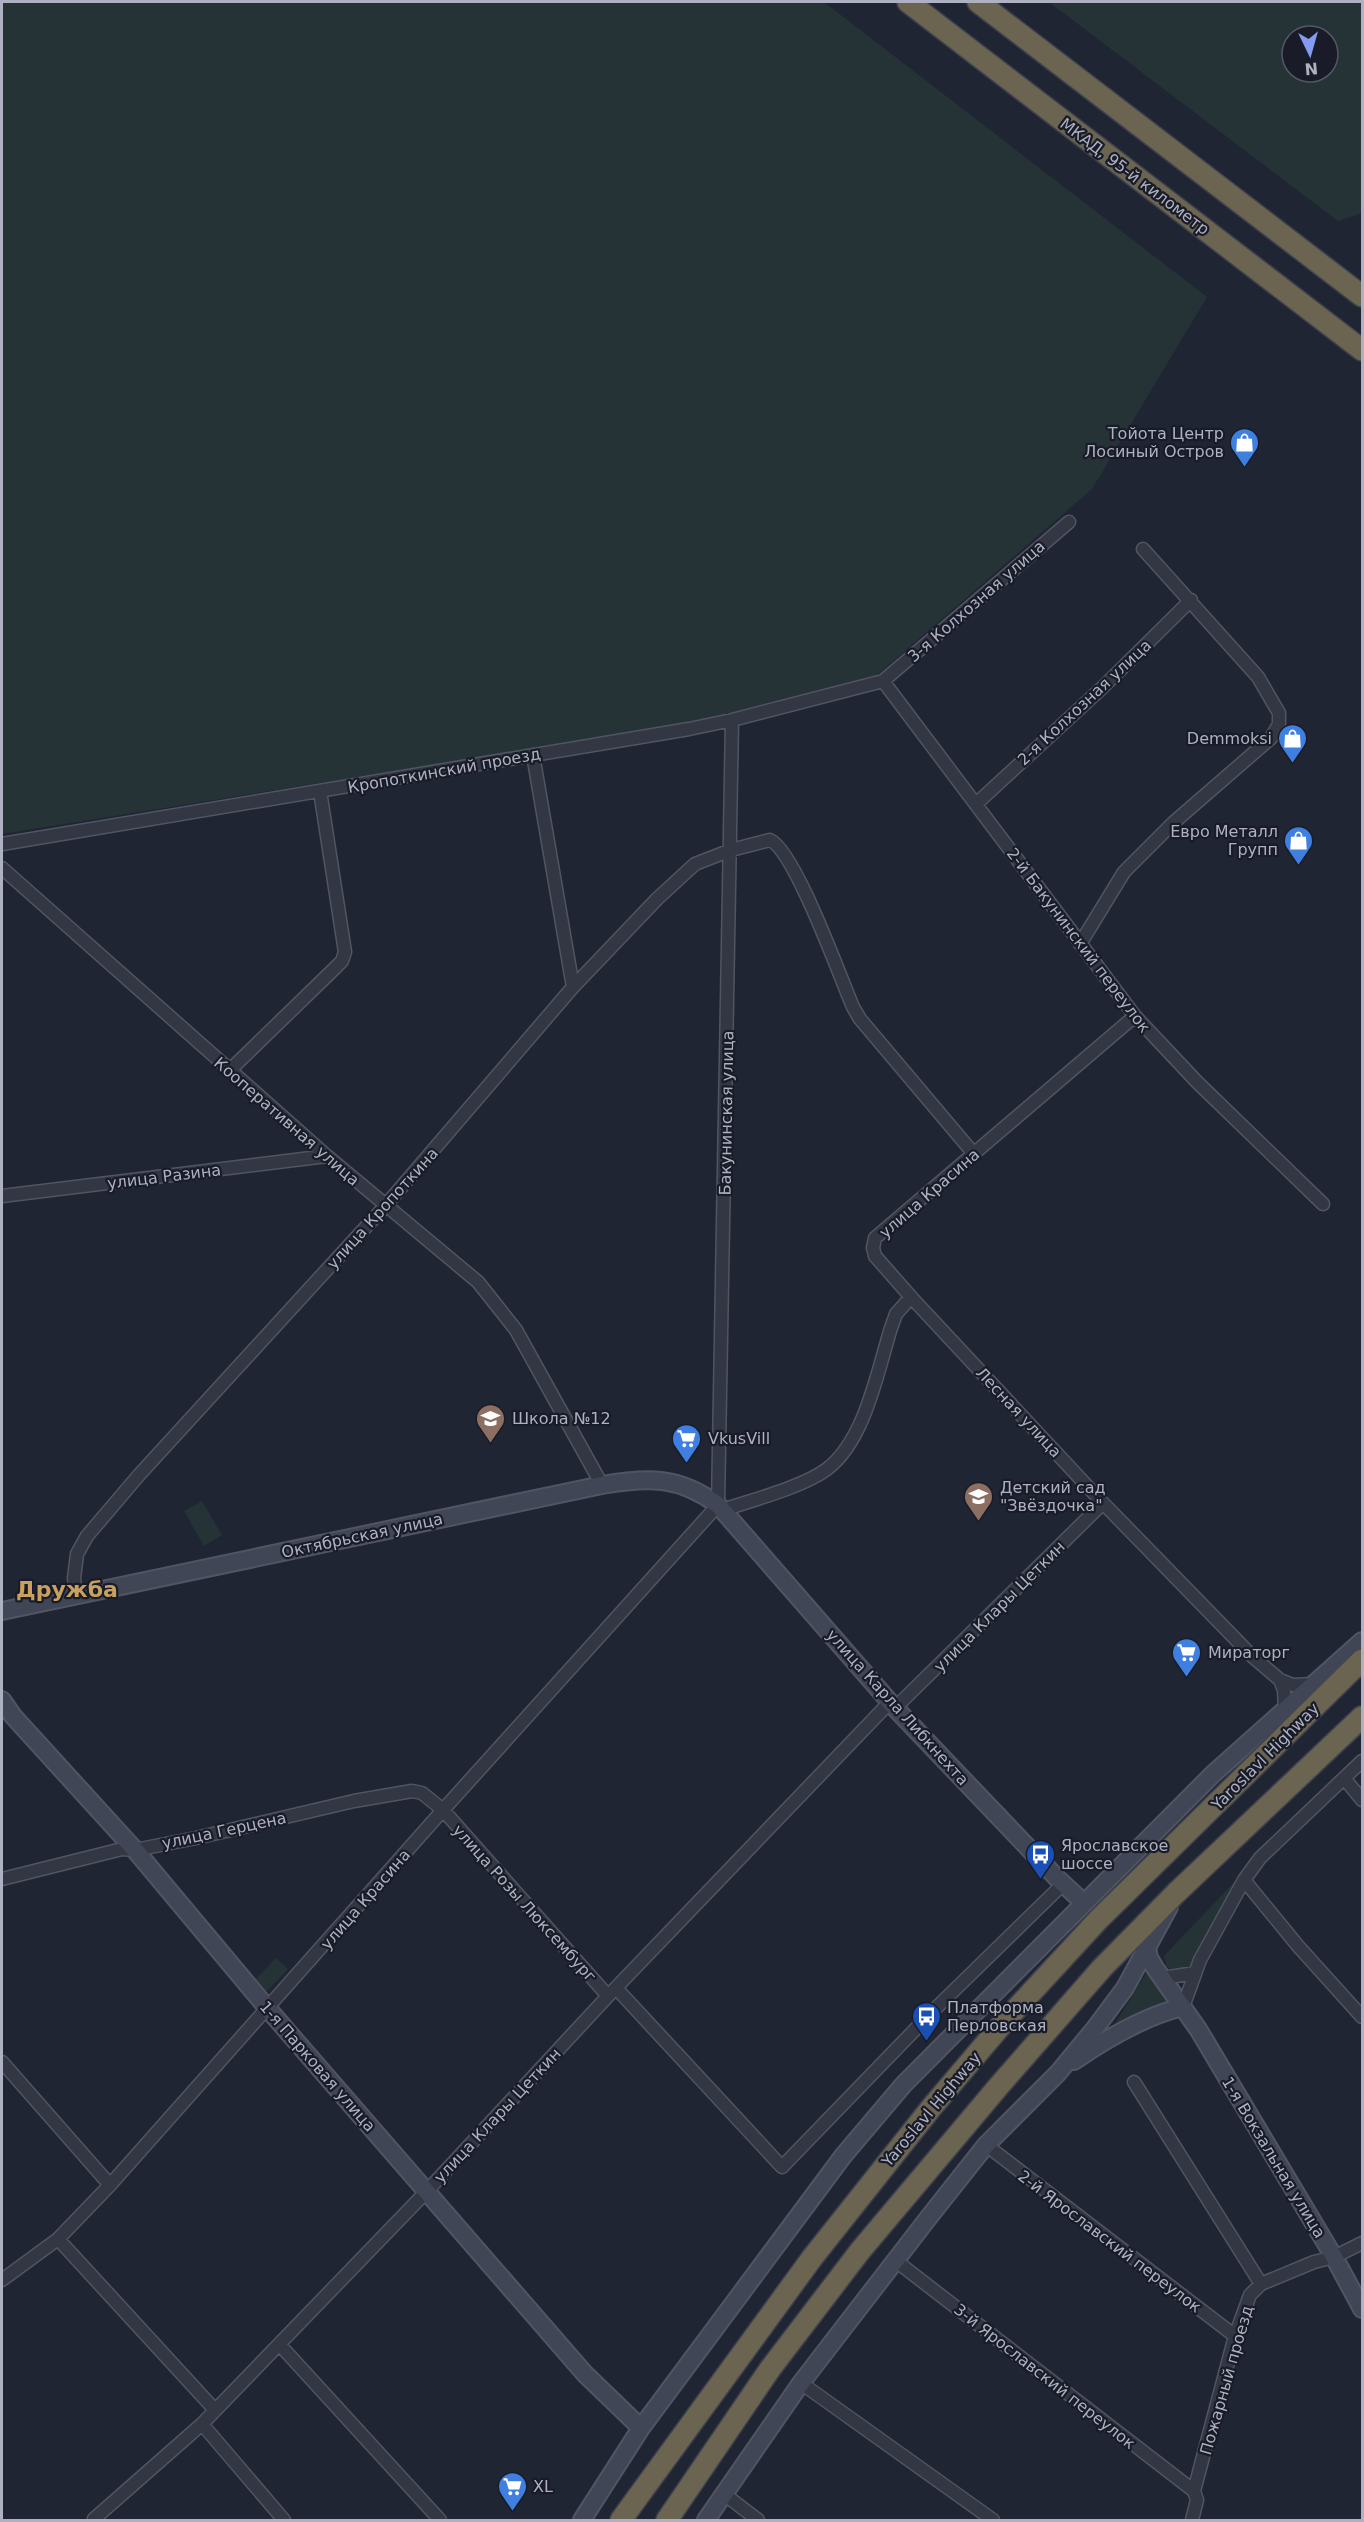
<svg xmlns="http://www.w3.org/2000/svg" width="1364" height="2522" viewBox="0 0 1364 2522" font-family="'DejaVu Sans',sans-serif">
  <rect width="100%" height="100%" fill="#202533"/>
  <path fill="#253337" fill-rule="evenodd" d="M2,2H824L1207,297L1092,489L877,675L688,724L2,834Z
    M1049,2H1362V213L1338,221ZM1292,36H1328V72H1292Z
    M202,1501L222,1535L204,1546L184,1511Z
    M1240,1876L1192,1968L1176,1973L1167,1967L1164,1956Z
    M276,1958L288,1969L265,1993L253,1982Z
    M1150,1967L1170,2002L1167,2007L1103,2039L1115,2024Z"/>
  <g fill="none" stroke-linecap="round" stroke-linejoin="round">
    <defs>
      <path id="street" d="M883,681L1135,1016L1197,1082L1323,1204
        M533,755L573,987
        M976,804L1103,687L1191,600
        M2,844L689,729L732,720L883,681L1069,522
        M2,868L327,1156L478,1282L516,1330L602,1485
        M1080,944L1124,872L1173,823L1271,738L1279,724V713L1258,677L1143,549
        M229,1071L334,969L342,961L345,952L320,791
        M2,1196L327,1156
        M911,1297L1103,1503L1252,1656L1280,1680L1293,1685L1314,1684
        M723,1510C752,1500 803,1487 827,1469C865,1440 877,1373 891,1328L896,1314L911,1297L875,1256L873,1248L875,1238L1135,1016
        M76,1597L74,1578L77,1554L87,1536L139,1475L386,1205L573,987L657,899L695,864L731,850L770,840C795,851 840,977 853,1007L860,1019L974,1154
        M1280,1680L1284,1690L1285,1710
        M895,1708L1103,1503
        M1344,1778L1362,1800
        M2,1879L122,1849L135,1850L196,1838L354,1801L412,1791L422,1793L443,1810L608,1996
        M1244,1880L1298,1946L1362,2017
        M1163,1978L1195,1973
        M616,1988L782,2167L934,2010L1063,1884
        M1183,2007L1200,1960L1244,1880L1260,1858L1362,1761
        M2,2062L110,2185
        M1134,2082L1261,2284
        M986,2145L1235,2336
        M58,2239L215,2410
        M896,2261L1194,2491
        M2,2280L58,2239L110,2185L443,1810L718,1505L732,720
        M279,2344L440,2520
        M801,2383L993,2520
        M202,2424L284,2520
        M724,2494L758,2520
        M94,2519L202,2424L427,2191L608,1996L890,1702
        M1192,2520L1197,2500L1194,2491L1235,2336L1250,2295L1261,2284L1314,2262L1334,2257L1362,2243"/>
      <path id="secondary" d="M2,1611L602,1485C648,1477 679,1476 718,1505L895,1708L1057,1878L1084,1903
        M2,1700L13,1716L135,1850L268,2009L585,2374L641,2428
        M1147,1947L1149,1958L1155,1968L1198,2029L1334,2257L1362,2309
        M1074,2061C1106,2039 1144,2016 1183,2007
        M582,2520L641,2428L843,2156L904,2084L1213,1774L1362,1641
        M706,2520L801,2383L929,2217L986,2145L1058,2073L1096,2027L1125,1988L1169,1907"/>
      <path id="highway" d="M908,2L1362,350
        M978,2L1362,296
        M621,2520L812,2258L931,2108L1004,2022L1098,1920L1362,1660
        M667,2520L770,2369L860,2251L998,2087L1102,1968L1176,1893L1362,1717"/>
    </defs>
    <use href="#street" stroke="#515462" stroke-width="15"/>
    <use href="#secondary" stroke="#515462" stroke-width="20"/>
    <use href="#highway" stroke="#3e414e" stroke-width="24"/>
    <use href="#street" stroke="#333744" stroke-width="12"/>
    <use href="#secondary" stroke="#414657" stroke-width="16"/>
    <use href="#highway" stroke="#6a6450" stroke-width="21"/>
  </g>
  <defs>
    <symbol id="shop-pin" viewBox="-11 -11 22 30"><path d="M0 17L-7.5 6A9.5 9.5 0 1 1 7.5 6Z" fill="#3f7fe0" stroke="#191c28"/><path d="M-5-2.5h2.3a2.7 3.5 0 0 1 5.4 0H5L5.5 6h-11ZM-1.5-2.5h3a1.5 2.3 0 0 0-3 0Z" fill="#fff"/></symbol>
    <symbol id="school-pin" viewBox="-11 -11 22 30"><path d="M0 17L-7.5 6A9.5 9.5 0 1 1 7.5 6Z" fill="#8d6e63" stroke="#191c28"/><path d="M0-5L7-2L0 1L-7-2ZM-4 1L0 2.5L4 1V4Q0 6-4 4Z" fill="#fff"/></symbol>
    <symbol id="supermarket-pin" viewBox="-11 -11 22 30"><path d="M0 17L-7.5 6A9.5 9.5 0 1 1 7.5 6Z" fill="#3f7fe0" stroke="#191c28"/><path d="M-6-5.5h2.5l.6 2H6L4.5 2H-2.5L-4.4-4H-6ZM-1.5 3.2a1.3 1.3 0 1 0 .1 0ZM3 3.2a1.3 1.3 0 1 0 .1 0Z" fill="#fff"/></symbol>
    <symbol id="bus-pin" viewBox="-11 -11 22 30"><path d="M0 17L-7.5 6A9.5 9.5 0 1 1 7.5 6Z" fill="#1a4fb4" stroke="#191c28"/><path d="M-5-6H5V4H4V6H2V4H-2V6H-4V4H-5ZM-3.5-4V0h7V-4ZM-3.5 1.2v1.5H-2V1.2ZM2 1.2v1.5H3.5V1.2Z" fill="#fff"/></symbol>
  </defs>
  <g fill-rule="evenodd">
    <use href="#shop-pin" x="1228" y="426" width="33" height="45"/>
    <use href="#shop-pin" x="1276" y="722" width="33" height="45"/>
    <use href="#shop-pin" x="1282" y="824" width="33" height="45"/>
    <use href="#school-pin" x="474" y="1402" width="33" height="45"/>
    <use href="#supermarket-pin" x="670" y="1422" width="33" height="45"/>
    <use href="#school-pin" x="962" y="1480" width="33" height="45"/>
    <use href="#supermarket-pin" x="1170" y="1636" width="33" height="45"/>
    <use href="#bus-pin" x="1024" y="1838" width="33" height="45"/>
    <use href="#bus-pin" x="910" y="2000" width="33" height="45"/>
    <use href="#supermarket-pin" x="496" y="2470" width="33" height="45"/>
  </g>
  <g text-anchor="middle" stroke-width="4.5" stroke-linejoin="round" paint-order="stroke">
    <g font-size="16" fill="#adb1c1" stroke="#191c28">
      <text transform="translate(1135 176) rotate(37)" y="6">МКАД, 95-й километр</text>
      <text transform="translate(976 601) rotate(-41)" y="6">3-я Колхозная улица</text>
      <text transform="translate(1084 702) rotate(-43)" y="6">2-я Колхозная улица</text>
      <text transform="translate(444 770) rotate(-10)" y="6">Кропоткинский проезд</text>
      <text transform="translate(1079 940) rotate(53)" y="6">2-й Бакунинский переулок</text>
      <text transform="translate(726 1113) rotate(-89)" y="6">Бакунинская улица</text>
      <text transform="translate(287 1121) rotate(41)" y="6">Кооперативная улица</text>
      <text transform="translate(164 1176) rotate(-7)" y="6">улица Разина</text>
      <text transform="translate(929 1193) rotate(-41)" y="6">улица Красина</text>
      <text transform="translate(382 1208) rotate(-48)" y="6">улица Кропоткина</text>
      <text transform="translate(1019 1412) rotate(47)" y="6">Лесная улица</text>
      <text transform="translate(362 1535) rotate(-12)" y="6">Октябрьская улица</text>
      <text transform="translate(999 1606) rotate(-45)" y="6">улица Клары Цеткин</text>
      <text transform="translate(898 1707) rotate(48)" y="6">улица Карла Либкнехта</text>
      <text transform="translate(1265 1756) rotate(-45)" y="6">Yaroslavl Highway</text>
      <text transform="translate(224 1830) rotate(-12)" y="6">улица Герцена</text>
      <text transform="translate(365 1899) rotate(-49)" y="6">улица Красина</text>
      <text transform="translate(525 1903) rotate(48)" y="6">улица Розы Люксембург</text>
      <text transform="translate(318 2066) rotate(49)" y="6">1-я Парковая улица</text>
      <text transform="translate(931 2109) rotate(-50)" y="6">Yaroslavl Highway</text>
      <text transform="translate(497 2115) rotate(-47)" y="6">улица Клары Цеткин</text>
      <text transform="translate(1274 2157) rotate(59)" y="6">1-я Вокзальная улица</text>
      <text transform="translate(1110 2241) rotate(37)" y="6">2-й Ярославский переулок</text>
      <text transform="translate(1045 2376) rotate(38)" y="6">3-й Ярославский переулок</text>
      <text transform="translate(1226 2380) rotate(-74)" y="6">Пожарный проезд</text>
    </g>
    <g font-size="16" fill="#adb1c1" stroke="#191c28" text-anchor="start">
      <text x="1224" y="439" text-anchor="end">Тойота Центр<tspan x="1224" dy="18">Лосиный Остров</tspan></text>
      <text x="1272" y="744" text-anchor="end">Demmoksi</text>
      <text x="1278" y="837" text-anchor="end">Евро Металл<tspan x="1278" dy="18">Групп</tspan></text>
      <text x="512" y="1424">Школа №12</text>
      <text x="708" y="1444">VkusVill</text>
      <text x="1000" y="1493">Детский сад<tspan x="1000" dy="18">"Звёздочка"</tspan></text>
      <text x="1208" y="1658">Мираторг</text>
      <text x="1061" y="1851">Ярославское<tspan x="1061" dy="18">шоссе</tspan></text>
      <text x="947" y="2013">Платформа<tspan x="947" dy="18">Перловская</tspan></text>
      <text x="533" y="2492">XL</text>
    </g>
    <g font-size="22" font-weight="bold" fill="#caa05f" stroke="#191c28">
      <text x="67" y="1597">Дружба</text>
    </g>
  </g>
  <rect width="1364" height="2522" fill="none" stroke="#adb1c1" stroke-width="6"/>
  <g transform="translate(1310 54) rotate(175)"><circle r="28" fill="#191c28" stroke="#545865" stroke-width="1.5"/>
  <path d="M0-4.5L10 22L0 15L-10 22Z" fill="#849bef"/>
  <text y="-9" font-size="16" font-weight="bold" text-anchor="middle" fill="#adb1c1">N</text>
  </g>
</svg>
